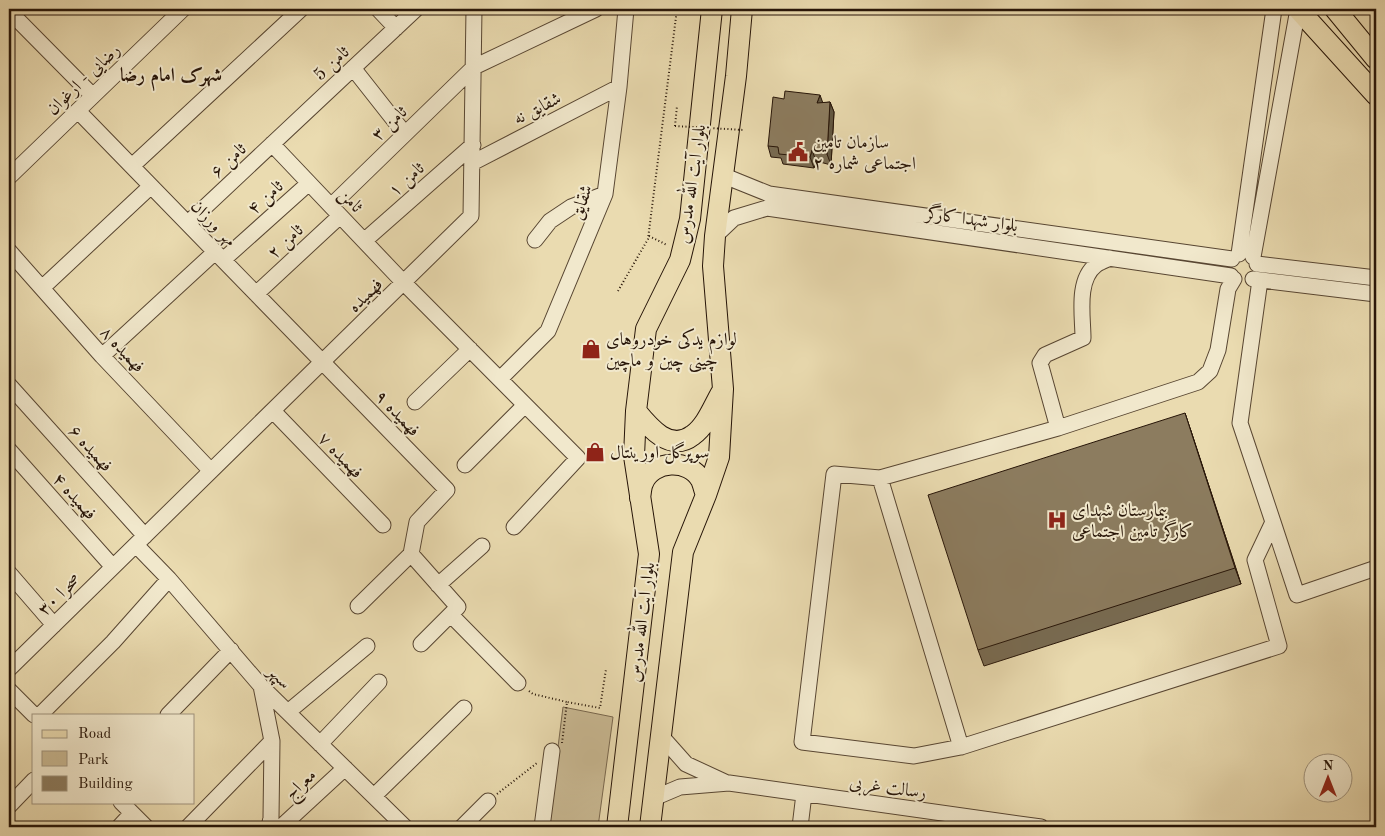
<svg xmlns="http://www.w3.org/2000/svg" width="1385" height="836" viewBox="0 0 1385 836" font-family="'Old Standard TT',Amiri,serif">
  <rect width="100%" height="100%" fill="#eadbb0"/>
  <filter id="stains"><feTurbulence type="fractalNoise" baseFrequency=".004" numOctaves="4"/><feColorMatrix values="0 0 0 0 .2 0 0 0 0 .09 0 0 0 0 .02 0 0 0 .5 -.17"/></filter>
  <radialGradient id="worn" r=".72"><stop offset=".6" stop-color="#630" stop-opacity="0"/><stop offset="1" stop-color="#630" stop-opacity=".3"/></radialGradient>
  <path fill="#c9b993" stroke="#78674e" d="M563,707L613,717L598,827H548Z"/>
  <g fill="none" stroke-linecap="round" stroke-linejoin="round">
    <defs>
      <path id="minor" d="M378,9L396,28
        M9,11L93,96
        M353,68L405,134
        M78,111L447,490L417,522L411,554L358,606
        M272,144L404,283L578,458L514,527
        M472,163L619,87
        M132,166L301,9
        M722,175L769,194L1232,259
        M9,177L183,9
        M331,206L474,67L596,9
        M188,223L416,9
        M715,236L734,218L767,208L1231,276
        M535,240L550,221L571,207L605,194
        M364,241L473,145
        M9,251L102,356L211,471
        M1239,254L1274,9
        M1253,257L1298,9
        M1110,258C1106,260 1100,262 1096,265C1076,280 1083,317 1083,338L1045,355L1040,363L1058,428L1198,382L1210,371L1218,350L1228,289L1234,279
        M223,260L309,183
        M1257,264L1376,278
        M1253,279L1376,294
        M42,288L151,186
        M256,294L340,216
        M102,356L215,252
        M500,379L548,331L605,194L619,87L626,9
        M9,385L145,536
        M415,402L470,349
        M273,411L383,525
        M1058,428L880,478L834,474L802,742L914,756L961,747L1279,646L1255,560L1273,522L1240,423L1260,280
        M9,450L113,567
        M465,465L525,405
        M880,478L961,747
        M1273,522L1297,595L1376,568
        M136,545L169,579L261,686L405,827
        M411,554L458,607L421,644
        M9,573L54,625
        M438,585L482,546
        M451,615L518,683
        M9,669L471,216L474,9
        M261,686L272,741L271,818L269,827
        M9,690L34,715
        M288,712L367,646
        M40,715L113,642L169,579
        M168,715L231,650
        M662,737L686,764L727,783
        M320,744L379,682
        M374,796L464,708
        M654,798L680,787L729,783L1041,827
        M121,802L146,827
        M9,806L34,780
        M119,827L132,813
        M188,827L272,741
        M281,827L345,768
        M462,827L488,801
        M542,827L552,751
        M800,827L804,794"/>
      <path id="major" d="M1298,9L1376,95
        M1335,9L1376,59
        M636,411C649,427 670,453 693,435C706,426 713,407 721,393
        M640,498C641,493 641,487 643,483C652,460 689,458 701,480C703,484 704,490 706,495
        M617,827L649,554L634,456L636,411L646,329L680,260L690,219L712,9
        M650,827L683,552L706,495L719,457L723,389L713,266L715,236L736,76L742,9"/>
    </defs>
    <use href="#minor" stroke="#584632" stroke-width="17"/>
    <use href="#major" stroke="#271508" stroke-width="22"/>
    <path stroke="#271508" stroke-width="2" stroke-dasharray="1 2.5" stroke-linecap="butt" d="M675,126L677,106
      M649,236L667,245
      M618,291L648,239L677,9
      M529,691L533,694L567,702
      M562,743L567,702L600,708L606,669
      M497,794L537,763"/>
    <use href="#minor" stroke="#f1e8cc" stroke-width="15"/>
    <use href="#major" stroke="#eadbb0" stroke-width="20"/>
    <path stroke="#271508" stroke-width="2" stroke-dasharray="1 2.5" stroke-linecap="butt" d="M675,126L744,130"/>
  </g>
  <path fill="#786b52" stroke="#271508" d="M830,102L834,112L831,165L816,161L814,168L783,164L781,158L771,157L768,146L823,103Z
    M1190,428L1241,584L984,666L978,650Z"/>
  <path fill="#625742" stroke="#271508" d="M820,95L824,106L817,103Z
    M830,102L834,112L831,165L827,154Z
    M812,150L816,161L814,168L810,157Z
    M1185,413L1190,428L1241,584L1235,568Z"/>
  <path fill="#8c7c5f" stroke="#271508" d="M785,91L820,95L817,103L830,102L827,154L812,150L810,157L779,154L778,147L768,146L773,97L784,99Z
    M1185,413L1235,568L978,650L928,495Z"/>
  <defs>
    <symbol id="civic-bare" viewBox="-9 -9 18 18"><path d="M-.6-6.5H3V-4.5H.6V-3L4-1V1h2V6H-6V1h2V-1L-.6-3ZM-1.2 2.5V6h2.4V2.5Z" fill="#8f2418" stroke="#f1e8cc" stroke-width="2.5" paint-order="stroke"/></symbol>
    <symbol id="shop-bare" viewBox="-9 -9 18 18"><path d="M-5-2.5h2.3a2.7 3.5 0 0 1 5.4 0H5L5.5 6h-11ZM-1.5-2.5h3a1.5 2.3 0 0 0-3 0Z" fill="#8f2418" stroke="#f1e8cc" stroke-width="2.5" paint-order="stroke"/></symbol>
    <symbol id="hospital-bare" viewBox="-9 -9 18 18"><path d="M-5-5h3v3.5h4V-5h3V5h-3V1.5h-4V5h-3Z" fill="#8f2418" stroke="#f1e8cc" stroke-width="2.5" paint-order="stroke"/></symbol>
  </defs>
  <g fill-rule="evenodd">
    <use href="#civic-bare" x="784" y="138" width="28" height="28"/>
    <use href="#shop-bare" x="577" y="335" width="28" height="28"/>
    <use href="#shop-bare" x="581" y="438" width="28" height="28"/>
    <use href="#hospital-bare" x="1043" y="506" width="28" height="28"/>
  </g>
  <g text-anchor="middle" stroke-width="4" stroke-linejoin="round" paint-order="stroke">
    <g font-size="18" fill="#271508" stroke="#f1e8cc">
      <text transform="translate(331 63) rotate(-43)" y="6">ثامن 5</text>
      <text transform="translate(83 79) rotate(-44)" y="6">رضایی - ارغوان</text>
      <text transform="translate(537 108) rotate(-27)" y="6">شقایق نه</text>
      <text transform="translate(389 123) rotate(-44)" y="6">ثامن ۳</text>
      <text transform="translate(228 160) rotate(-43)" y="6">ثامن ۶</text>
      <text transform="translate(406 179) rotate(-42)" y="6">ثامن ۱</text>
      <text transform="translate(691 184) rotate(-82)" y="6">بلوار آیت الله مدرس</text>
      <text transform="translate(265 197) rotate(-42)" y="6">ثامن ۴</text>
      <text transform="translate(351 200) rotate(46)" y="6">ثامن</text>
      <text transform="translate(581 202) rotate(-71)" y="6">شقایق</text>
      <text transform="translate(972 219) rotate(8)" y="6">بلوار شهدا کارگر</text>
      <text transform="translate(214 223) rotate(46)" y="6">مهر ورزان</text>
      <text transform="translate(285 241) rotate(-43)" y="6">ثامن ۲</text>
      <text transform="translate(365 295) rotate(-44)" y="6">فهمیده</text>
      <text transform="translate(123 349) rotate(47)" y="6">فهمیده ۸</text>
      <text transform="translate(398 413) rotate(46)" y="6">فهمیده ۹</text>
      <text transform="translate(91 448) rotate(48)" y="6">فهمیده ۶</text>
      <text transform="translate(341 455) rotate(46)" y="6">فهمیده ۷</text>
      <text transform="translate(75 496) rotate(48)" y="6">فهمیده ۴</text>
      <text transform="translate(59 594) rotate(-44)" y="6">صحرا ۳۰</text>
      <text transform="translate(641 622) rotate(-83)" y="6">بلوار آیت الله مدرس</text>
      <text transform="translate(280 677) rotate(47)" y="6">سپهر</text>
      <text transform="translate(300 784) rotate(-43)" y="6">معراج</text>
      <text transform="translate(888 787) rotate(8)" y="6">رسالت غربی</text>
    </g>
    <g font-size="18" fill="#271508" stroke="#f1e8cc" text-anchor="start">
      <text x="813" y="148">سازمان تامین<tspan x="813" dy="21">اجتماعی شماره ۲</tspan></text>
      <text x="606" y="345">لوازم یدکی خودروهای<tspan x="606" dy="21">چینی چین و ماچین</tspan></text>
      <text x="610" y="458">سوپرگل اورینتال</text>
      <text x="1072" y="516">بیمارستان شهدای<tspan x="1072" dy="21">کارگر تامین اجتماعی</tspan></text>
    </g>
    <g font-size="19" font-weight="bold" fill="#271508" stroke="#f1e8cc">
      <text x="171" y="81">شهرک امام رضا</text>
    </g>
  </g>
  <rect width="1385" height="836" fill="none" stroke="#eadbb0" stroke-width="30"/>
  <rect x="10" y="10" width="1365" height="816" fill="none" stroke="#271508" stroke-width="2.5"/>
  <rect x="15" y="15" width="1355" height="806" fill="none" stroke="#271508"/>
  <rect x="32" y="714" width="162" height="90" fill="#f1e8cc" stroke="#a0947e"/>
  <rect x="42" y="730" width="25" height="8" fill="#eadbb0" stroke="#a0947e"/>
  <text x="78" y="738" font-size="15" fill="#271508">Road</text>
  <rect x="42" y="751" width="25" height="15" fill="#c9b993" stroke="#a0947e"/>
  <text x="78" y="764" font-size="15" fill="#271508">Park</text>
  <rect x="42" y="776" width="25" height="15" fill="#8c7c5f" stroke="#a0947e"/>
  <text x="78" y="788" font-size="15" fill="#271508">Building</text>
  <g transform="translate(1328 778)"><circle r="24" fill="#f1e8cc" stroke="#a0947e"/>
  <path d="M0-4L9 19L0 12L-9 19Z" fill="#8f2418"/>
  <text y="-8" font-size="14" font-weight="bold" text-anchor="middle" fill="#271508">N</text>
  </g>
  <rect width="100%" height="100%" filter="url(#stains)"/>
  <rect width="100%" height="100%" fill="url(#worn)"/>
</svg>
